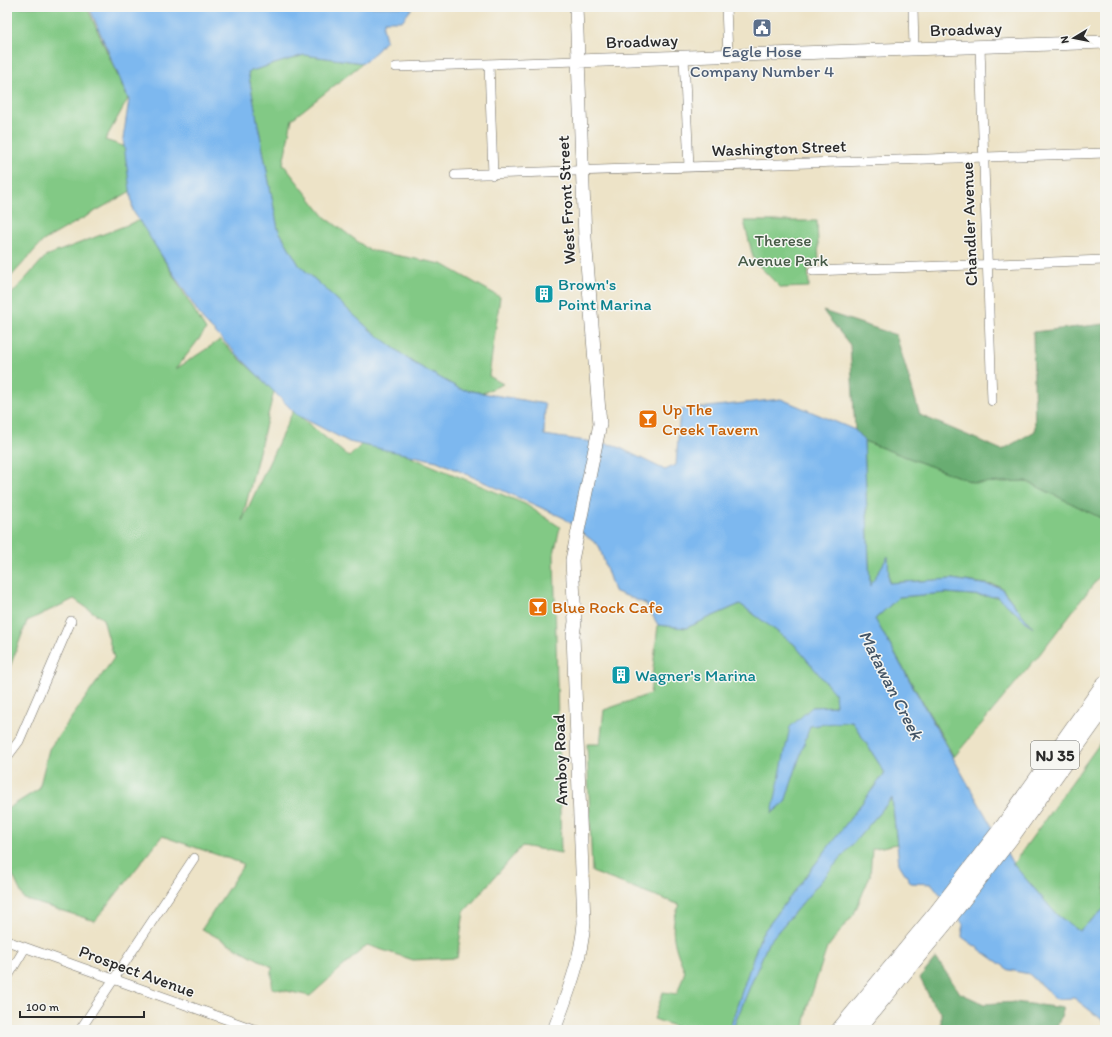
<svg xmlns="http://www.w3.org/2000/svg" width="1112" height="1037" viewBox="0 0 1112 1037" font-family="Itim,sans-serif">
  <rect width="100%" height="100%" fill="#f6f6f2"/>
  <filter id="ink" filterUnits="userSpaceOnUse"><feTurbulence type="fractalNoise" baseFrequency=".025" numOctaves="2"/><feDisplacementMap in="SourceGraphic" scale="8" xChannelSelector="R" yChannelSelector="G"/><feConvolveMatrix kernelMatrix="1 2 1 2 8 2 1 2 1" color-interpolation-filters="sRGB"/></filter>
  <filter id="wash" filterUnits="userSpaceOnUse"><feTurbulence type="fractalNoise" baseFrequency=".012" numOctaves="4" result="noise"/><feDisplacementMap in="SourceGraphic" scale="16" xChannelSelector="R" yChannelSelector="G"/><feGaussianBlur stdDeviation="0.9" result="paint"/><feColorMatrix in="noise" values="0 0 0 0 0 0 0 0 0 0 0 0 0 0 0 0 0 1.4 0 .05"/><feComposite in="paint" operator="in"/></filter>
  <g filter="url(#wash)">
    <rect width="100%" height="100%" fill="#ede3c7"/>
    <path fill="#82c985" stroke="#567a58" d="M7,7H87L128,99L105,140L129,148L138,187L43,241L7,281Z
      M304,55L363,63L292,119L283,164L325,217L369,250L442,264L500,297L489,376L503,384L483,393L460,389L412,362L369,329L299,265L278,229L248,72Z
      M140,220L206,330L176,369L220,340L274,391L242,521L293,411L349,457L367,439L525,504L560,527L554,554L561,853L522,846L464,912L457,958L413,960L367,945L310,996L272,988V967L202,929L244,864L162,836L95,921L24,899L7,863V809L39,789L49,749L114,658L103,619L74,599L27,621L7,675V299L46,256Z
      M744,221H817L819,264H808L809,287L781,288L754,261Z
      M864,441L975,483L1026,481L1105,520V569L1039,655L954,757L875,619L899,597L946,593L998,597L1031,626L1000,586L952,579L889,583L888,557L870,587Z
      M740,604L794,644L836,694V706L812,707L772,813L785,802L809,726L852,721L885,773L761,935L729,1030H685L654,1019L663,992L677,994L685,971C675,950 667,926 680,905L592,872L587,744H600L604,710L650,694L658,625L686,628Z
      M1105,736V908L1079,931L1057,915L1013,864Z
      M892,798L897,844L872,849L870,876L854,914L827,948L807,1008L804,1030H732L768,943Z"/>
    <path fill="#69ad72" stroke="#4a6c4e" d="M823,311L896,335L920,415L1002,450L1035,431L1033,332L1105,324V520L1026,481L975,483L864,441L855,430L850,345Z
      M936,958L960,993L984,1004L1014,1002L1064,1008L1056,1030H941V1012L933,1004L920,978Z"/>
    <path fill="#7db8ef" stroke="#54728d" d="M89,7H413L402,21H385L383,27L386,40L378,50L363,63L304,55L248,72L278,229L299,265L369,329L412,362L460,389L545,404L544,435L614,445L665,470L676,465L680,410L781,399L855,430L864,441L870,586L888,556L889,583L952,579L1000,587L1033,628L998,597L946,593L899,597L875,619L1013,864L1057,915L1079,931L1105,908V1022L1074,998L1056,999L1029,974L1009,970L962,937L963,924L932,884L911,883L899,864L892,798L768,943L732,1030H729L761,935L885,773L852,721L810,726L785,802L772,813L790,727L812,707L836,706L835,694L794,644L740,604L686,628L658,625L646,604L614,591L599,546L564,518L437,461L349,442L297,415L203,320L133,211L123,139L129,100Z"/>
  </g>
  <g filter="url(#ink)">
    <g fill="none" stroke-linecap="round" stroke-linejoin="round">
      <defs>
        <path id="street" d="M726,7L728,55
          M913,7L914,49
          M980,47L992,401
          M684,57L689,167
          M489,64L493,175
          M396,67L578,61
          M455,175L1105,153
          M813,271L1105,260
          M7,757L19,741L71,621
          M7,941L256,1030
          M7,978L25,948
          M80,1030L194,858"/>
        <path id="secondary" d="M578,61L1105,42
          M554,1030C567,995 581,961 584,923L573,635L575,622L572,560L600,424L585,238L576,7"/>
        <path id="highway" d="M840,1030L937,913L1005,825L1105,684
          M856,1030L945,922L1012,835L1105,705"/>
      </defs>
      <use href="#street" stroke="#6f6b62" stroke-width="10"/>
      <use href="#secondary" stroke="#6f6b62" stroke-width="14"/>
      <use href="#highway" stroke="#6f6b62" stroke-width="18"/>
      <use href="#street" stroke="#fff" stroke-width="9"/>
      <use href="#secondary" stroke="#fff" stroke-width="13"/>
      <use href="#highway" stroke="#fff" stroke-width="17"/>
    </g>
  </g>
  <defs>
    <symbol id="civic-square" viewBox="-11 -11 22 22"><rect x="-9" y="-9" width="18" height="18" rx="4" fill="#5c6f8a" stroke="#f6f6f2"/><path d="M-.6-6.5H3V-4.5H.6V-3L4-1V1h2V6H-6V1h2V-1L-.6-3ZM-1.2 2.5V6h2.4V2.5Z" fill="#fff"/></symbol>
    <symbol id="building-square" viewBox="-11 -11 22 22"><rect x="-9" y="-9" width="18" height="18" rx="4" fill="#0f9aa8" stroke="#f6f6f2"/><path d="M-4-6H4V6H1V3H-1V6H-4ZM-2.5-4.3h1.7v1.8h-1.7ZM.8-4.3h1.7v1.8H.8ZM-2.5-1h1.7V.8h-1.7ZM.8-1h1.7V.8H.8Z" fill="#fff"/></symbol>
    <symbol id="bar-square" viewBox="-11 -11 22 22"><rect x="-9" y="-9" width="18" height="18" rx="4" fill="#e8710a" stroke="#f6f6f2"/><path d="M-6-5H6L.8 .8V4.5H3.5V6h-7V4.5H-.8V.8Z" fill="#fff"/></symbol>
  </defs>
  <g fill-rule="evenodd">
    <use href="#civic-square" x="751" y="17" width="22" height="22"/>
    <use href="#building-square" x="533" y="283" width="22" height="22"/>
    <use href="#bar-square" x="637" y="408" width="22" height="22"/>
    <use href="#bar-square" x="527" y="596" width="22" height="22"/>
    <use href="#building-square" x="610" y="664" width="22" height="22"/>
  </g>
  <g text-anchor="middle" stroke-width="3" stroke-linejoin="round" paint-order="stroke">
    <rect fill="#f6f6f2" stroke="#686867" stroke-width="1" x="1031" y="741" width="48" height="28" rx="3"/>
    <g font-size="16" font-weight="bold" fill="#2b2b2b">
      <text x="1055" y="761">NJ 35</text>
    </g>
    <g font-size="17" fill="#2b2b2b" stroke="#f6f6f2">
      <text transform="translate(966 29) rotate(-2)" y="6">Broadway</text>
      <text transform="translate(642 41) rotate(-2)" y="6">Broadway</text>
      <text transform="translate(779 148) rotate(-2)" y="6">Washington Street</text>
      <text transform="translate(566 200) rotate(-93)" y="6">West Front Street</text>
      <text transform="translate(969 224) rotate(-92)" y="6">Chandler Avenue</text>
      <text transform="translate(560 760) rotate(-92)" y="6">Amboy Road</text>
      <text transform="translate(137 971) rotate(20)" y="6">Prospect Avenue</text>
    </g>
    <g font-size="17" fill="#4e5e75" stroke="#f6f6f2">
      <text x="762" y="57">Eagle Hose<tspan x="762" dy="20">Company Number 4</tspan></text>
    </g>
    <g font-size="17" fill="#455a46" stroke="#f6f6f2">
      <text x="783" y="246">Therese<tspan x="783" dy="20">Avenue Park</tspan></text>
    </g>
    <g font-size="17" fill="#0d838f" stroke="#f6f6f2" text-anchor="start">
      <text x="558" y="290">Brown's<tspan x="558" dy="20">Point Marina</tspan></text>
      <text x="635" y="681">Wagner's Marina</text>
    </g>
    <g font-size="17" fill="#c56008" stroke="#f6f6f2" text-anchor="start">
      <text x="662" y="415">Up The<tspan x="662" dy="20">Creek Tavern</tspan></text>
      <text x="552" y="613">Blue Rock Cafe</text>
    </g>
    <g font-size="18" font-style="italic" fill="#456" stroke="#f6f6f2">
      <text transform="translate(891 685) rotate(63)" y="6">Matawan Creek</text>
    </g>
  </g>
  <rect width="1112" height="1037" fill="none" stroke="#f6f6f2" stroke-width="24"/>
  <g transform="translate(1074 38) rotate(260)" stroke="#f6f6f2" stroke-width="3" paint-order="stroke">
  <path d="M0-3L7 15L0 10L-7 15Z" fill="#2b2b2b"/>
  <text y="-6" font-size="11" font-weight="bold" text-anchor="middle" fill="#2b2b2b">N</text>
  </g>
  <path d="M20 1011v6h124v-6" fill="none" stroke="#2b2b2b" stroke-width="2"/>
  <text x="26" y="1011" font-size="12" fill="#2b2b2b" stroke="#f6f6f2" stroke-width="3" paint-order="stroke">100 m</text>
</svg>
